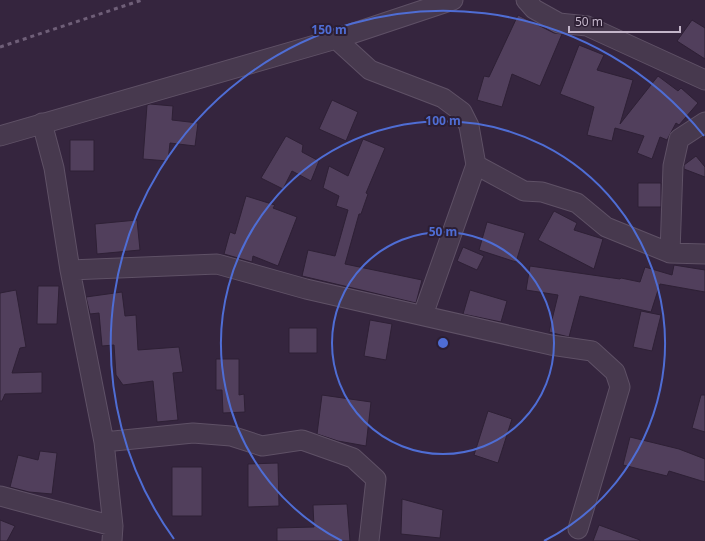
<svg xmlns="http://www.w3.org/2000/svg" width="705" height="541" viewBox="0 0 705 541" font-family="'Noto Sans',sans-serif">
  <rect width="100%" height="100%" fill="#35253e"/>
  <path fill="#513f5c" stroke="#2e2035" d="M518,15L554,33L562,34L540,86L512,74L502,107L477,100L484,76L489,77Z
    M692,20L705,28V59L677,41Z
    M579,45L604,55L597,70L633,80L620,124L658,76L678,91L681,88L698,103L679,125L676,123L667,140L660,137L652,159L637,153L644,136L615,128L612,141L587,135L594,107L560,94Z
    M332,100L358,112L346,141L319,129Z
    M150,104L173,106L172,120L198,123L195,146L170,143L168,161L143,159L147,105Z
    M286,136L303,145L302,152L319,161L311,181L292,171L283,189L261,178Z
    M363,139L385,148L366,193L368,194L361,214H359L345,264L422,280L416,303L302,276L308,250L335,256L348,210L336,206L339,196L323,188L329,166L348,176Z
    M70,140H94V171H70Z
    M696,156L705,167V177L684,169V165Z
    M638,183H661V207H638Z
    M246,196L275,205L273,208L297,217L278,266L253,256L252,262L224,254L230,232L235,234Z
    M554,211L577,223L574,230L603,239L594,269L538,240Z
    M137,220L140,250L97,254L95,224Z
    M487,222L525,233L516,262L479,250Z
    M463,247L484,256L477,270L457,261Z
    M674,265L705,270V292L660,284L651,312L580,296L569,337L549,332L558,295L526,290L530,266L620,279L621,278L640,282L645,267L672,275Z
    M38,286H59L57,324H37Z
    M16,290L26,347L20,348L12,373L42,372V393L5,394L2,401H0V293Z
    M470,290L507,301L501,322L463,314Z
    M122,292L125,316L136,315L138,350L179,347L183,372L173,373L178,420L157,422L153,381L123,385L116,375L114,345L102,346L99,313L90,314L86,297Z
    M641,311L661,315L652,351L633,347Z
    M370,320L392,324L386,360L364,356Z
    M289,328H317V353H289Z
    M216,359H239V395L244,394L245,412L223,413L222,390H216Z
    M322,395L371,402L366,446L338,441L317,434Z
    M701,395H705V432L692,428Z
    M488,411L512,419L498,463L474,455Z
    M630,437L679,449L705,459V482L669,471L667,476L623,465Z
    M40,451L57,453L52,494L29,492L10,487L18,455L38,460Z
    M278,463L279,506L248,507V464Z
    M172,467H202V516H172Z
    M402,499L443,510L440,538L401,534Z
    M347,504L350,541H277V528L314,527L313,505Z
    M0,520L15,526L7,541H0Z
    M599,525L640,540V541H593Z"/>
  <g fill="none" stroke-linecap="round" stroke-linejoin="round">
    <defs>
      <path id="minor" d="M526,0L534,9L559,23L587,26L705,80
        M336,39L370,70L443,98L462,112L469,126L476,165L423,315
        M42,123L54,168L70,270L104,442L113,526L112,541
        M0,136L336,39L453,0
        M476,165L524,191L542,192L577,203L606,227L670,253L705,254
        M670,253L673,166L679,139L705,122
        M70,270L217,264L306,289L551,345L592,351L615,372L620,387L578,529
        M104,442L193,433L231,436L262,446L302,440L353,458L376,479L369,541
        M0,496L113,526"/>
    </defs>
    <use href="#minor" stroke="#5f5166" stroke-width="21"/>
    <use href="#minor" stroke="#47394e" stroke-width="19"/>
    <path stroke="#6f5f78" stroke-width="3" stroke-dasharray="4 4" stroke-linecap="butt" d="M0,47L142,0"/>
  </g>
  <g fill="none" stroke="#4f6dd4" stroke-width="2">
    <circle cx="443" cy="343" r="111"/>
    <path d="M342 541A222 222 0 1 1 544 541"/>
    <path d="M174 539A333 333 0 0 1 704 136"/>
  </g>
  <circle cx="443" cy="343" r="6" fill="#4f6dd4" stroke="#2c1e33" stroke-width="2"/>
  <g font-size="12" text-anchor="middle" font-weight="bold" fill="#4f6dd4" stroke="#2c1e33" stroke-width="4" stroke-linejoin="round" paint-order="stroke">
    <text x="329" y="34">150 m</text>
    <text x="443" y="125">100 m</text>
    <text x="443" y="236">50 m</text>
  </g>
  <path d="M569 26v6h111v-6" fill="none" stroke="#c3b5c9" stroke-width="2"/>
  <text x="575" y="26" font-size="12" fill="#c3b5c9" stroke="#2c1e33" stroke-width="3" paint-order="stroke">50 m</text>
</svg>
